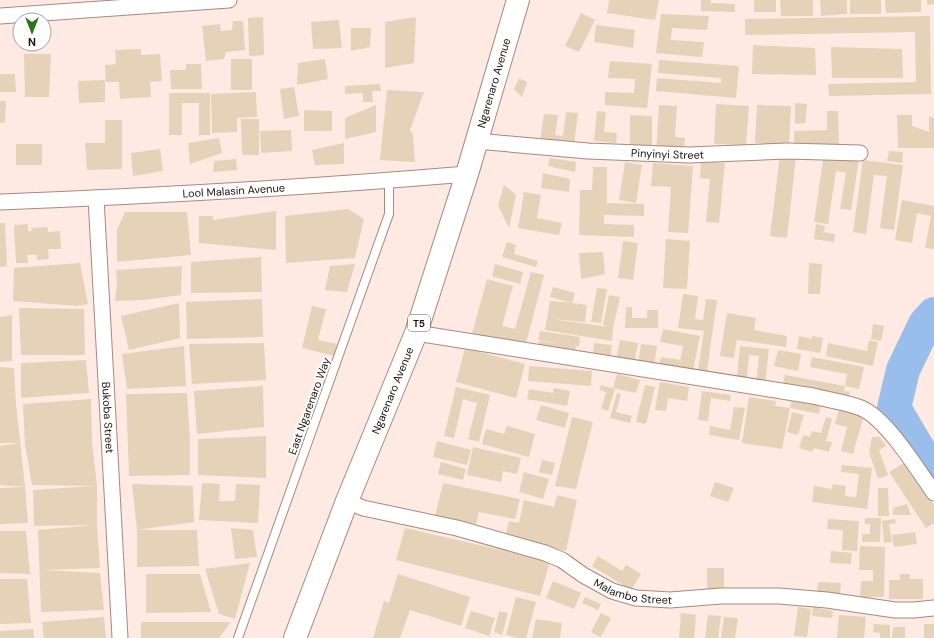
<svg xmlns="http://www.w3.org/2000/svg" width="934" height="638" viewBox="0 0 934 638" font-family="'DM Sans',sans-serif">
  <rect width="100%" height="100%" fill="#feeae2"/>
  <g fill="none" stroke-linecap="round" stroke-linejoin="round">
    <path stroke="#99beeb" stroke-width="34" d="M934,314L925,324L903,370L894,408L920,452L934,468"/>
  </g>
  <path fill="#e5d2b8" d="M609,0H659L655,20L607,13Z
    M701,0H711V3L735,4V12L701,11Z
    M754,0H776V12H754Z
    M780,0H813V16H781Z
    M820,0H847V14L821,16Z
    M850,0H881V14H850Z
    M885,0H921V12L886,13Z
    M927,0H934V4L927,5Z
    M581,13L595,20L579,52L565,46Z
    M661,14L709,16L707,30L672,28L671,40L704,42L702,57L656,53Z
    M930,16L931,94L829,96L828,84L916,82L915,32L745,35V19Z
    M263,17L264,55L249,56L248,18Z
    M416,17L414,63L385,68V22Z
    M339,20L342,48L313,49L311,22Z
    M233,21H243L245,50L226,52L224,59L206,61L202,26L220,24L221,31L232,30Z
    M596,25L635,30L633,48L594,42Z
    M351,28H371L370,47L351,51Z
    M753,45L815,48L816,75L752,74Z
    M831,47L902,49L903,78H832Z
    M141,49V55L160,54L162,81L150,82L151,97L120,99L119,82H106L105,65L116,64L115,50Z
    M24,54H51L49,97H25Z
    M231,59H252V90H231Z
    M325,59L328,79L297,85L298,63Z
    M659,60L739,66L736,98L656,91L657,78L721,83V78L658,73Z
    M610,61L652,64L647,108L605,105V92L634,93L635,79L608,78Z
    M186,64H201L202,89H171L170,70H186Z
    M0,74H15L16,92H0Z
    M519,78L527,82L522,97L514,89Z
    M105,80V102L79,103L78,81Z
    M380,84L381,91H372L373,102H363V93L345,94V86Z
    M294,87L299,116L284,119L280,89Z
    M387,90L424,92L410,130L413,135L415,162L380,160Z
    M256,92L257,117L237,118V132L212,133L211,94Z
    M169,93H210V135H199V103H182V135H169Z
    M0,101H6L5,123H0Z
    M795,103L807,104L805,123L795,124Z
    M716,104L749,106L746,145L714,144Z
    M376,105V132L345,139V118Z
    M659,105L677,106L675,137L685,138L684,155L656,153Z
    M757,105L791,106L789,145L755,143Z
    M304,110L332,111V131H304Z
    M597,111L606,112L604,132L617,133L616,143L594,141Z
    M827,111H838L839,144L794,145V131L827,130Z
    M566,112L578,113L574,145L540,141L544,114L558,115L555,135L563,136Z
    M630,115L652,116V151L630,150Z
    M897,115H912V126L929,132V116L934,118V148H898Z
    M241,119H259V155H242Z
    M105,120H122V169L87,170L85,143H105Z
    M291,130L292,151L261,153L260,131Z
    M219,138L222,153L190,164L188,143Z
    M344,143V164L315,165L312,150Z
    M16,144H42V165H16Z
    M160,149L163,171L133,176L131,153Z
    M889,151L903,152L902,163L887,161Z
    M824,154L859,159L851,210L840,209L846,173L836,171L828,224L814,222Z
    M780,155L796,157L787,238L770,236Z
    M550,158L576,162L575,172L548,166Z
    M236,159L237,170L213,172L214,161Z
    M863,160L903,165L894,230L880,228L887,176L874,175L866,234L853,232Z
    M701,161L725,163L719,223L706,222L710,179L700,178Z
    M625,162L642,165L636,203L619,200Z
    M653,163L693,166L688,233L668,232L671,187L651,186Z
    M593,167H607V203L644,204V216L604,215V224L634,225V237L579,235L580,190H592Z
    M543,173L570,179L569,192L541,188Z
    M504,185L516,195L509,228L498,205Z
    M524,192L541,195L537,218L562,223L559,235L518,228Z
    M902,200L934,206V249L925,248L931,216L917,213L912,243L895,240Z
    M348,209L364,219L355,258L286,263L285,216Z
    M276,211V250L199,243V216H213V220Z
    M125,212H187L191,255L117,262V230Z
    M0,223H5L7,266L0,267Z
    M28,224V231H32L31,228L47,227L48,232L60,231L61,249H48L49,259L37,260V255H27L28,263H16L14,225Z
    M816,224L825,226L824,232L835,234L834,242L814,239Z
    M666,239L690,241L687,289L663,288Z
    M623,241L638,243L633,280L618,278Z
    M507,242L516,245L514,254L538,261L536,267L502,257Z
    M603,252L605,274L581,279L579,253Z
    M261,257L262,292L191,293V262Z
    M80,263L88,304L77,306L13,301L14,268Z
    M809,263L822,264L820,294H808Z
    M355,264L347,292L325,290L330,266Z
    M495,264L523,272L520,284L492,276Z
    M182,266L181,295L144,300L115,301L117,283L116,270Z
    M531,272L544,275L525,347L472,334L487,279L513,286L502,326L515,329Z
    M553,287L575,293L572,303L587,305L585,322L552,319L609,327L603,325L609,295L620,297L613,328L612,341L545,330L550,301L572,303L550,297Z
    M597,288L607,289L601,323L591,322Z
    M683,294L698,296L695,319L703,320L706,299L717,300L706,378L697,377L704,331L678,328Z
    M262,299L263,337L187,339L186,302Z
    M179,303L180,338L129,350L121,316Z
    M312,306L326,309L318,340L337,344L335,356L302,348Z
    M626,307H632V318H647V310H658V328H625Z
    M19,308L84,309L85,355H21Z
    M727,313L756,318L754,330L787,336L786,347L737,340L734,358L720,356Z
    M12,315V361L0,362V317Z
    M873,324L884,326L881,341L871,339Z
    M663,329L700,336L692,375L658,368L661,357L680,360L683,346L660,342Z
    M540,331L580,337L579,347L576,346L574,356L538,351L539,341L563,344L538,340Z
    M799,336L812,339V336L823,338L820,353L797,349Z
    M620,340L638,343L634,363L616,360Z
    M869,340L878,342L873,366L826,356L828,343L867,351Z
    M264,343L266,380L192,384L189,344Z
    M594,343L612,345L611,355L593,354Z
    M641,344L657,346L654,366L638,365Z
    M184,346L186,386L127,389L122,354Z
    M740,346L769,349L765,384L756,383L759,356L749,355L747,378L737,376Z
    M465,348L525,364L516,398L456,382Z
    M778,350L801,354L798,371L774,366Z
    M812,357L864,367L859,389L845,386L847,374L810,367Z
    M86,360L89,393L21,398V363Z
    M529,366L592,371L591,386L528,381Z
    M0,367L14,368L16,404L25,487L0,485V446L20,443H0Z
    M617,374L640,380L636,393L613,388Z
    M785,375L845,386L844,391L850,392L848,400L782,388Z
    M660,382L689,387L687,401L668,398L666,411L655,410Z
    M601,385L615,389L608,411L601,409L606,392L599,390Z
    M645,385L655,387L646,424L636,422Z
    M263,386L264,427L197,434L194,391Z
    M456,387L490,395L479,442L468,439L477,403L463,399L454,438L444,436Z
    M554,388L570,391L567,406L527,399L529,389L553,393Z
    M702,391L731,395L730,401L711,398L708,421L698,420Z
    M187,393L190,439V475L129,476L126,394Z
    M617,393L621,394L616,412L632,416L630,423L610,418Z
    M749,397L776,401L775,406L790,408L782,449L742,443Z
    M792,397L821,404L819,414L790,408Z
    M91,399L92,442L97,486V525L100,568L42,570L100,573L104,610L41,612L38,530L94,525L34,526L33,490L94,486L32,485L25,445L23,404Z
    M541,405L569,413L565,428L536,420Z
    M734,407L745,408L739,440L709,435L710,426L730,430Z
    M839,409L864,415L853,454L841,451L847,427L835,424Z
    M792,412L804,415L798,435L787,432Z
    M572,417L593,422L576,489L555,486Z
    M826,417L832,419L826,441L832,442L829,452L814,448L812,452L799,448L803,435L810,437L812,431L821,433Z
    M507,426L535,434L529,457L482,444L486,429L504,434Z
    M266,436V478L198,475V439Z
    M872,437H880L886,446L879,450L888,475L878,479L869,452Z
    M437,441L471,450L467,465L433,457Z
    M473,447L521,458L517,474L503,471L501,482L467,475Z
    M542,460L555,463L552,475L539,472Z
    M441,462L466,469L463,480L438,474Z
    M906,462L934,505V523L926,528L889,472Z
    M842,465L872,468L867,509L812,502L814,486L832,489L833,484L846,486L845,496L856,497L859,474L841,472Z
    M524,472L549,479L543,499L519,492Z
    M715,482L734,488L728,502L710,496Z
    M202,483L220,484L219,501H235L236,484L260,485L258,523L199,520Z
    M443,483L520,499L515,519L479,512L476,524L435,516Z
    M132,484L193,486L194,522L137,530H197L199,566L137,567V530Z
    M25,487L28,523L0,524V488Z
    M878,488H888L889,516H878Z
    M557,495L577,500L566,551L505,537L509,521L519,523L524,500L554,507Z
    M907,504L911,515H893V508Z
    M865,518H881L880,542H862V534H870V524H865Z
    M828,519L859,521L857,551L842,550L843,530L827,529Z
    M895,519L896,523L889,524L892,542L884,543L882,521Z
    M231,528L253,530L257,557L235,559Z
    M405,528L550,561L540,596L396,560Z
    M0,531H26L30,574L0,573Z
    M915,532L917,544L894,547L892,535Z
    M860,546L885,547L884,597H860L861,581H873V570H859Z
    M831,551L852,553L851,564L830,563Z
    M598,556L622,571L626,565L641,574L631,590L592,566Z
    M250,563L235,619L219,614L205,569Z
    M707,568H724V592H707Z
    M146,574H200L211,612L146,613Z
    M398,574L470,597L461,626L410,610L400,638H373L384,601L389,603Z
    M900,574H910V579H923V599H889V580H900Z
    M0,579H27L31,623L0,624Z
    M553,581L581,593L574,609L546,598Z
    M818,582L841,583L840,595H817Z
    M516,597L536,602L526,638H518L506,635Z
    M585,597L601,604L598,610L582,603Z
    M798,607L811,609L807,637L794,636Z
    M813,607L833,611L832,618L812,616Z
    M471,611L495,618L489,636L465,628Z
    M499,611L508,613L502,635L494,632Z
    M601,613L611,618L601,637L591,632Z
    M681,613L696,615L694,638H679Z
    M708,615L721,616L718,638H705Z
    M839,615L866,617L864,638H837Z
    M104,617L106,638H44L42,622Z
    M724,617L738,618L735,638H721Z
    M536,619L562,623L560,638H532Z
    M141,622H231L219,638H141Z
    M874,624L890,625V638H880V633L873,632Z
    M924,624H934V638H924Z
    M893,627H905V638H892Z
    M33,629L34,638H0V631Z"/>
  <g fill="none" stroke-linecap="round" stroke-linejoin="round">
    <defs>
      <path id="service" d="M238,638L389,214V180"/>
      <g id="minor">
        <path d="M0,16L229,0"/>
        <path id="s1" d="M476,141L588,151L689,155L787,151L860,153"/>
        <path id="s2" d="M96,198L120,638"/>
        <path id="s3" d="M0,202C156,196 312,187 467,174"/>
        <path d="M416,333L813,396C828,400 846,402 861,408C886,418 918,470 934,493"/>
        <path id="s4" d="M347,501L363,508L457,528L545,553L562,560L583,575L612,591L636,598L670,600L721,596H779L827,600L895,610H914L934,608"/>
      </g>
      <g id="trunk">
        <path id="s5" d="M295,638L347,501L416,333L467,174L518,0"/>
      </g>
    </defs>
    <use href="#service" stroke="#a8897d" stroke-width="10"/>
    <use href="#minor" stroke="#a8897d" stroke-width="17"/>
    <use href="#trunk" stroke="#a8897d" stroke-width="24"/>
    <use href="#service" stroke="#fff" stroke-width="8"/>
    <use href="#minor" stroke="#fff" stroke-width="15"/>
    <use href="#trunk" stroke="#fff" stroke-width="22"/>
  </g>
  <g text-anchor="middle" stroke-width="4" stroke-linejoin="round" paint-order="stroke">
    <rect fill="#fff" stroke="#605856" stroke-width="1" x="408" y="315" width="22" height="16" rx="3"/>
    <g font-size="10" font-weight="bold" fill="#1c110d">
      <text x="419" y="327">T5</text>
    </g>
    <g font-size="11" fill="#1c110d" stroke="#fff">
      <text dy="4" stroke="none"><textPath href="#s5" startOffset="590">Ngarenaro Avenue</textPath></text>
      <text dy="4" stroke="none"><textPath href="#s1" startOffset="192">Pinyinyi Street</textPath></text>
      <text dy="4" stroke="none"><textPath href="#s3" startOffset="234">Lool Malasin Avenue</textPath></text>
      <text dy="4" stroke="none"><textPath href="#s5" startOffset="266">Ngarenaro Avenue</textPath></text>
      <text transform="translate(309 406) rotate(-70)" y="4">East Ngarenaro Way</text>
      <text dy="4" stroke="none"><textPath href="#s2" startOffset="220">Bukoba Street</textPath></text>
      <text dy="4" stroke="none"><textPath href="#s4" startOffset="303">Malambo Street</textPath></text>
    </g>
  </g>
  <g transform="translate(32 32) rotate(180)"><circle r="19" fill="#ffffff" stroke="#a4a09e"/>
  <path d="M0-3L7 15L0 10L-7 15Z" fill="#2e761a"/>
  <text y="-6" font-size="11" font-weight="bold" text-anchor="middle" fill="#1c110d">N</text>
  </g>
</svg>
